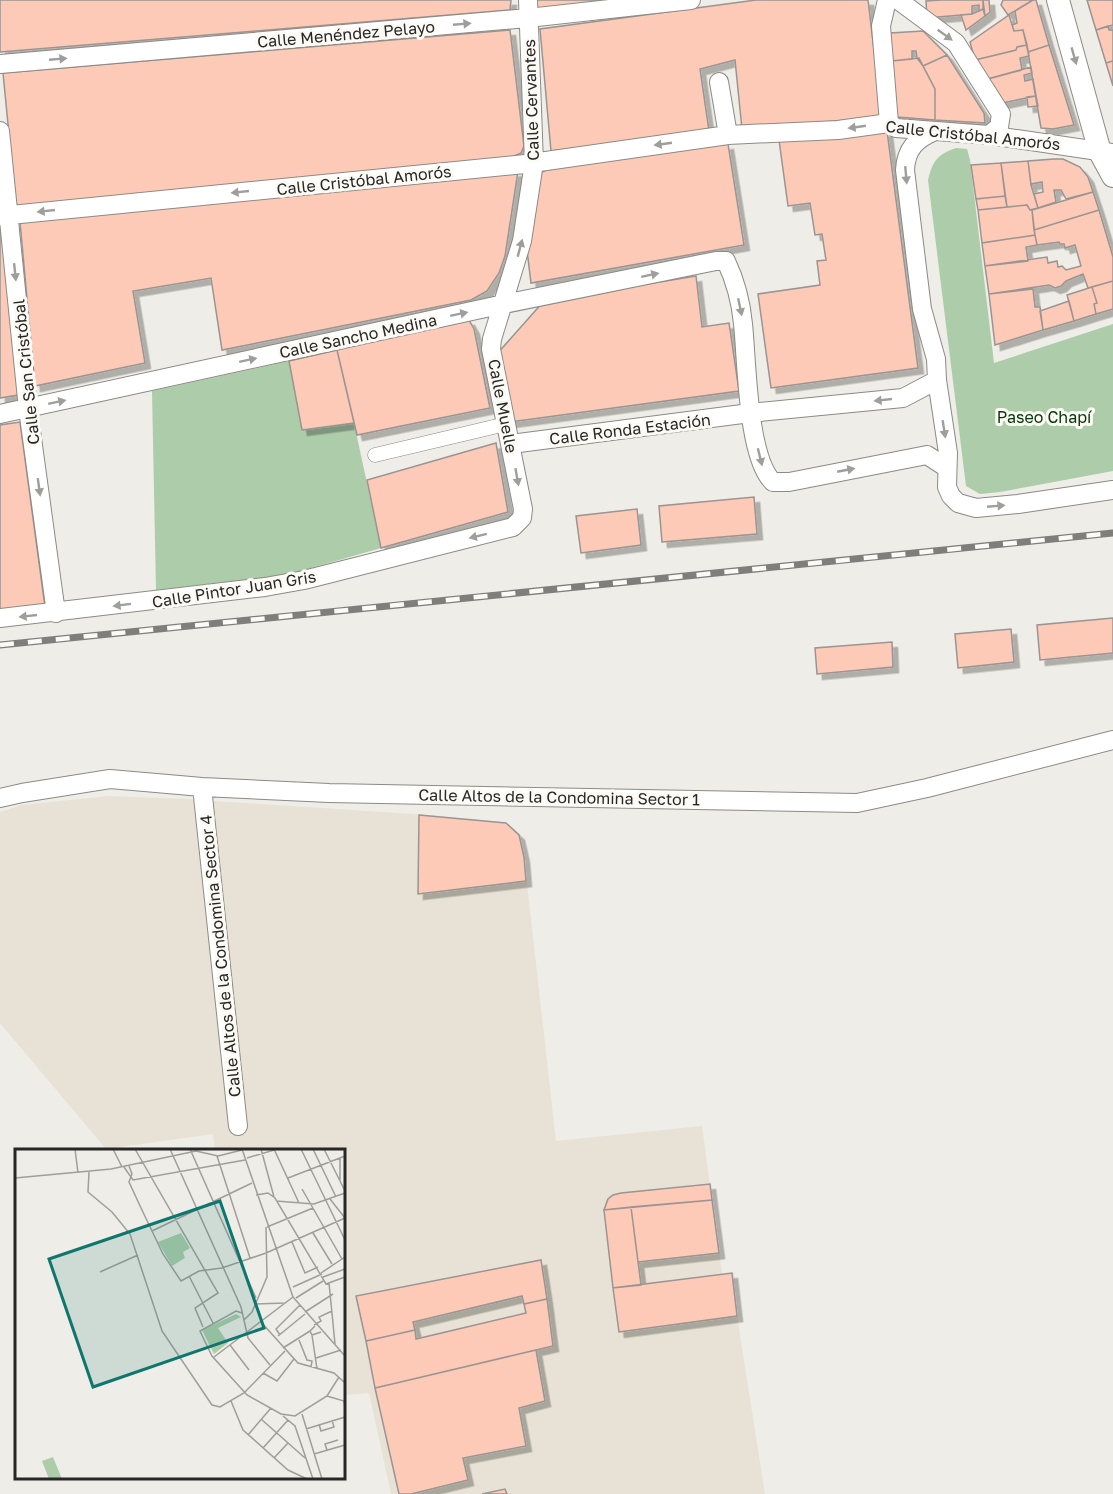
<svg xmlns="http://www.w3.org/2000/svg" width="1113" height="1494" viewBox="0 0 1113 1494" font-family="'Golos Text',sans-serif">
  <defs>
    <filter id="shadow"><feDropShadow dx="5.5" dy="5.5" stdDeviation="0" flood-color="#0004"/></filter>
  </defs>
  <rect width="100%" height="100%" fill="#efede7"/>
  <path fill="#e7e2d5" d="M108,796L184,799L428,815L506,823L519,835L524,857L556,1141L702,1126L722,1274L734,1273L737,1316L765,1494H391L369,1393L344,1395V1150H215L213,1134L106,1149L0,1023V812L22,805Z"/>
  <path fill="#acccaa" d="M956,148L967,149L970,160L994,363L1113,324V471L1000,492L980,494L966,486L928,180C933,160 937,155 956,148Z
    M289,361L302,430L354,423L381,548L287,575L156,590L152,391Z"/>
  <path fill="#fecab8" stroke="#9a9492" stroke-width="1.5" filter="url(#shadow)" d="M0,0H511L510,10L0,52Z
    M534,0H629L535,11Z
    M756,0H868L882,117L742,129L735,60L700,69L709,131L551,151L540,29Z
    M941,0H983V9L979,11V5L972,6V14L927,18L926,1Z
    M983,0H989L990,12L985,16Z
    M1003,0H1033L1008,15L1001,5Z
    M1033,0H1036L1049,45L1028,52L1023,30L1014,31L1012,25L1017,23L1015,11Z
    M1087,0H1113V25L1096,30Z
    M983,9L985,16L966,30L961,15L972,14Z
    M1009,15L1014,31L1023,30L1027,45L1017,47L1016,50L975,60L970,42Z
    M1108,26L1109,30H1113V61L1106,63L1096,30Z
    M510,30L524,146L521,153L512,157L16,206L3,73Z
    M923,31L947,55L923,66L917,58L916,51H912V59L892,61L890,33Z
    M1027,45L1029,56L1020,58L1022,70L984,80L975,60L1016,50L1017,47Z
    M1049,45L1074,125L1053,129L1041,128L1028,52Z
    M947,55L984,113L985,123L935,120V89L923,66Z
    M919,58L935,89V120L897,117L892,61Z
    M1113,61V86L1106,63Z
    M1031,67L1032,73L1024,75L1025,81L1033,79L1036,96L1002,103L984,80Z
    M1036,96L1038,106L1028,107L1027,97Z
    M887,131L918,368L771,388L758,294L820,285L817,261L826,260L822,234L815,235L810,203L788,206L779,140Z
    M728,144L744,245L531,283L527,250L537,179L542,172L551,168Z
    M1054,159H1063L1080,167L1088,177L1093,192L1066,199L1061,190H1054L1056,202L1038,208L1034,194L1043,192L1042,182L1031,184L1028,161Z
    M1028,161L1031,185L1038,208L1030,210L1027,205L1007,207L1001,163Z
    M1001,163L1005,196L976,199L971,165Z
    M518,171L505,256L499,273L487,291L471,300L222,350L211,278L133,291L145,363L35,386L20,222Z
    M1093,192L1099,210L1034,230L1032,210Z
    M1005,196L1007,207L978,210L976,199Z
    M1027,205L1030,210H1032L1035,235L982,243L978,210Z
    M1099,210L1113,257V281L1088,288L1083,274L1066,281L1061,286L1055,288L1049,285L989,294L985,266L1047,257L1048,263L1057,261L1058,267L1062,266L1066,270L1081,266L1075,245L1065,248L1064,244H1060L1059,242L1037,245L1034,230Z
    M3,224L18,395L0,398V225Z
    M1035,235L1037,245L1026,247L1028,261L985,266L982,243Z
    M696,276L702,327L729,323L739,391L510,422L496,355L544,301Z
    M1113,281V309L1096,314L1094,304L1097,303L1092,287Z
    M1092,287L1097,303L1094,304L1096,314L1074,321L1067,295Z
    M1033,289L1035,307H1040L1043,330L995,345L989,294Z
    M1069,301L1074,321L1043,330L1040,311Z
    M453,320H469L474,329L490,408L357,435L337,350Z
    M337,350L354,423L302,430L289,361Z
    M20,422L45,607L0,611V425Z
    M496,443L508,512L381,548L367,480Z
    M754,497L757,534L662,542L659,506Z
    M637,509L641,545L581,553L576,516Z
    M1113,618V653L1040,660L1037,625Z
    M1011,629L1014,662L958,668L955,634Z
    M892,642L893,667L817,674L815,648Z
    M419,815L506,823L519,835L524,857L526,881L418,894Z
    M710,1184L712,1200L604,1210L608,1199L613,1195L621,1193Z
    M712,1200L719,1253L638,1262L631,1207Z
    M631,1207L641,1285L613,1288L604,1210Z
    M541,1260L547,1299L524,1304L522,1296L413,1322L415,1330L366,1341L356,1296Z
    M732,1273L737,1316L619,1332L613,1288Z
    M547,1299L553,1346L375,1388L366,1341L415,1330L416,1339L526,1313L524,1304Z
    M536,1350L545,1401L519,1408L526,1446L463,1458L468,1480L411,1494H399L375,1388Z
    M505,1489L507,1494H482Z"/>
  <g fill="none" stroke-linecap="round" stroke-linejoin="round">
    <defs>
      <path id="pedestrian" d="M375,455L506,424"/>
      <path id="minor" d="M887,0L881,26L889,123
        M898,0L956,43L1001,114L999,127L989,135
        M0,64L528,18L691,0
        M719,82L728,135
        M0,131L28,409L56,613
        M935,131C916,139 906,149 905,170L922,309L936,359L937,380L948,453L947,487L951,496L958,503L976,508L1018,504L1113,490
        M0,216L525,164L728,135L838,130L889,123L896,128L989,135L1112,153
        M0,414L504,304L716,261H726C735,280 741,302 743,324C747,360 747,457 773,482H789L927,455L947,468
        M511,444L750,413L903,398L937,380
        M0,618L265,587L304,580L513,527L522,518L523,509L491,349L492,339L522,241L534,163L528,0
        M202,787L238,1126
        M0,798L22,793L110,779L202,787L329,793L857,803L927,788L1113,740"/>
      <path id="tertiary" d="M1058,0L1100,152L1113,176"/>
    </defs>
    <use href="#pedestrian" stroke="#8c8a84" stroke-width="15"/>
    <use href="#minor" stroke="#8c8a84" stroke-width="20"/>
    <use href="#tertiary" stroke="#8c8a84" stroke-width="24"/>
    <use href="#pedestrian" stroke="#fff" stroke-width="14"/>
    <use href="#minor" stroke="#fff" stroke-width="18"/>
    <use href="#tertiary" stroke="#fff" stroke-width="22"/>
    <defs>
      <path id="rail" d="M0,645L1113,533"/>
    </defs>
    <use href="#rail" stroke="#7f7e7a" stroke-width="7"/>
    <use href="#rail" stroke="#fcfaf4" stroke-width="4.5" stroke-dasharray="14" stroke-linecap="butt"/>
  </g>
  <defs><path id="oneway-solid" d="M-6-.8H1V-3.2L6.5 0L1 3.2V.8H-6Z" transform="scale(1.5)"/></defs>
  <g fill="#9e9e9d">
    <use href="#oneway-solid" transform="translate(462 24) rotate(-5)"/>
    <use href="#oneway-solid" transform="translate(945 35) rotate(36)"/>
    <use href="#oneway-solid" transform="translate(1074 56) rotate(74)"/>
    <use href="#oneway-solid" transform="translate(58 59) rotate(-5)"/>
    <use href="#oneway-solid" transform="translate(857 127) rotate(172)"/>
    <use href="#oneway-solid" transform="translate(663 144) rotate(172)"/>
    <use href="#oneway-solid" transform="translate(906 175) rotate(85)"/>
    <use href="#oneway-solid" transform="translate(240 192) rotate(174)"/>
    <use href="#oneway-solid" transform="translate(46 211) rotate(174)"/>
    <use href="#oneway-solid" transform="translate(520 248) rotate(-75)"/>
    <use href="#oneway-solid" transform="translate(15 272) rotate(84)"/>
    <use href="#oneway-solid" transform="translate(650 275) rotate(-12)"/>
    <use href="#oneway-solid" transform="translate(740 307) rotate(78)"/>
    <use href="#oneway-solid" transform="translate(459 314) rotate(-12)"/>
    <use href="#oneway-solid" transform="translate(248 360) rotate(-12)"/>
    <use href="#oneway-solid" transform="translate(883 400) rotate(174)"/>
    <use href="#oneway-solid" transform="translate(57 402) rotate(-12)"/>
    <use href="#oneway-solid" transform="translate(944 429) rotate(81)"/>
    <use href="#oneway-solid" transform="translate(760 457) rotate(76)"/>
    <use href="#oneway-solid" transform="translate(846 470) rotate(-11)"/>
    <use href="#oneway-solid" transform="translate(517 477) rotate(80)"/>
    <use href="#oneway-solid" transform="translate(39 487) rotate(82)"/>
    <use href="#oneway-solid" transform="translate(996 506) rotate(-5)"/>
    <use href="#oneway-solid" transform="translate(478 536) rotate(166)"/>
    <use href="#oneway-solid" transform="translate(122 605) rotate(173)"/>
    <use href="#oneway-solid" transform="translate(28 616) rotate(174)"/>
  </g>
  <g text-anchor="middle" stroke-width="6" stroke-linejoin="round" paint-order="stroke">
    <g font-size="16" fill="#282725" stroke="#fcfaf4">
      <text transform="translate(346 34) rotate(-5)" y="6">Calle Menéndez Pelayo</text>
      <text transform="translate(531 100) rotate(-92)" y="6">Calle Cervantes</text>
      <text transform="translate(973 135) rotate(6)" y="6">Calle Cristóbal Amorós</text>
      <text transform="translate(364 180) rotate(-6)" y="6">Calle Cristóbal Amorós</text>
      <text transform="translate(358 336) rotate(-12)" y="6">Calle Sancho Medina</text>
      <text transform="translate(26 372) rotate(-96)" y="6">Calle San Cristóbal</text>
      <text transform="translate(503 406) rotate(79)" y="6">Calle Muelle</text>
      <text transform="translate(630 429) rotate(-7)" y="6">Calle Ronda Estación</text>
      <text transform="translate(234 589) rotate(-9)" y="6">Calle Pintor Juan Gris</text>
      <text transform="translate(559 797) rotate(1)" y="6">Calle Altos de la Condomina Sector 1</text>
      <text transform="translate(220 956) rotate(-96)" y="6">Calle Altos de la Condomina Sector 4</text>
    </g>
    <g font-size="16" fill="#013806" stroke="#fcfaf4">
      <text x="1044" y="423">Paseo Chapí</text>
    </g>
  </g>
  <g transform="translate(15 1149)">
    <rect width="330" height="330" fill="#efede7"/>
    <path d="M166,84L175,99L168,103L170,109L157,117L143,93ZM221,165L226,168L203,179L213,194L199,205L187,181ZM38,308L47,330H34L27,312Z" fill="#acccaa"/>
    <path fill="none" stroke="#9f9e99" stroke-width="1.5" d="M60,0L63,24M98,0L107,18M120,0L203,144L180,159L188,178M155,0L226,158L233,189L255,216M175,0L241,149M227,0L278,148M246,0L259,48M259,0L284,54M286,0L330,91M298,0L321,48M309,0L330,42M202,7L235,109M232,9L259,1M325,9V31M114,17L117,25L114,33L126,59L148,105L166,132L184,122L207,119L251,104L330,69M109,18L118,31L230,11M74,23L73,43L97,63L115,85L147,182L197,256L205,258L229,244L270,202M0,29L96,20L181,2L203,7L227,1M273,29L330,7M287,40L327,110M241,46L253,44L260,49L311,135L330,128M315,50L330,69M261,52L299,55L330,44M252,78L298,59M137,82L237,34M298,84L317,115M277,93L290,124L303,118M85,123L123,106M306,124L330,108M174,127L198,174M308,128L330,120M314,134L320,195M278,138L307,125M278,148L330,207M281,149L308,132M240,155L271,154M290,163L318,145M227,164L221,162L185,182L197,207L232,246L266,265L280,267L312,247L324,228M229,171L237,163L252,128L251,78M246,173L283,214L319,224L330,234M299,176L306,172L304,168L317,162M300,177L295,182L297,186L306,183M265,186L261,180L285,156M297,186L302,220M263,187L290,165M284,191L292,211L297,212L296,218M215,196L234,221M268,199L295,182M199,208L278,148M301,209L326,201M248,224L262,232L279,210M312,247L329,252L330,259M216,252L228,281L273,321L292,330M287,265L307,330H299M268,267L280,277L298,330M246,270L290,309M304,275L306,282L319,278L317,271M291,280L330,268M233,286L256,259M248,299L273,271M312,301L310,295L323,291M299,305L330,296M259,309L273,294"/>
    <path fill="#0f766e" fill-opacity="0.15" stroke="#0f766e" stroke-width="3" d="M205,52L249,179L78,238L34,110Z"/>
    <rect width="330" height="330" fill="none" stroke="#282725" stroke-width="3"/>
  </g>
</svg>
